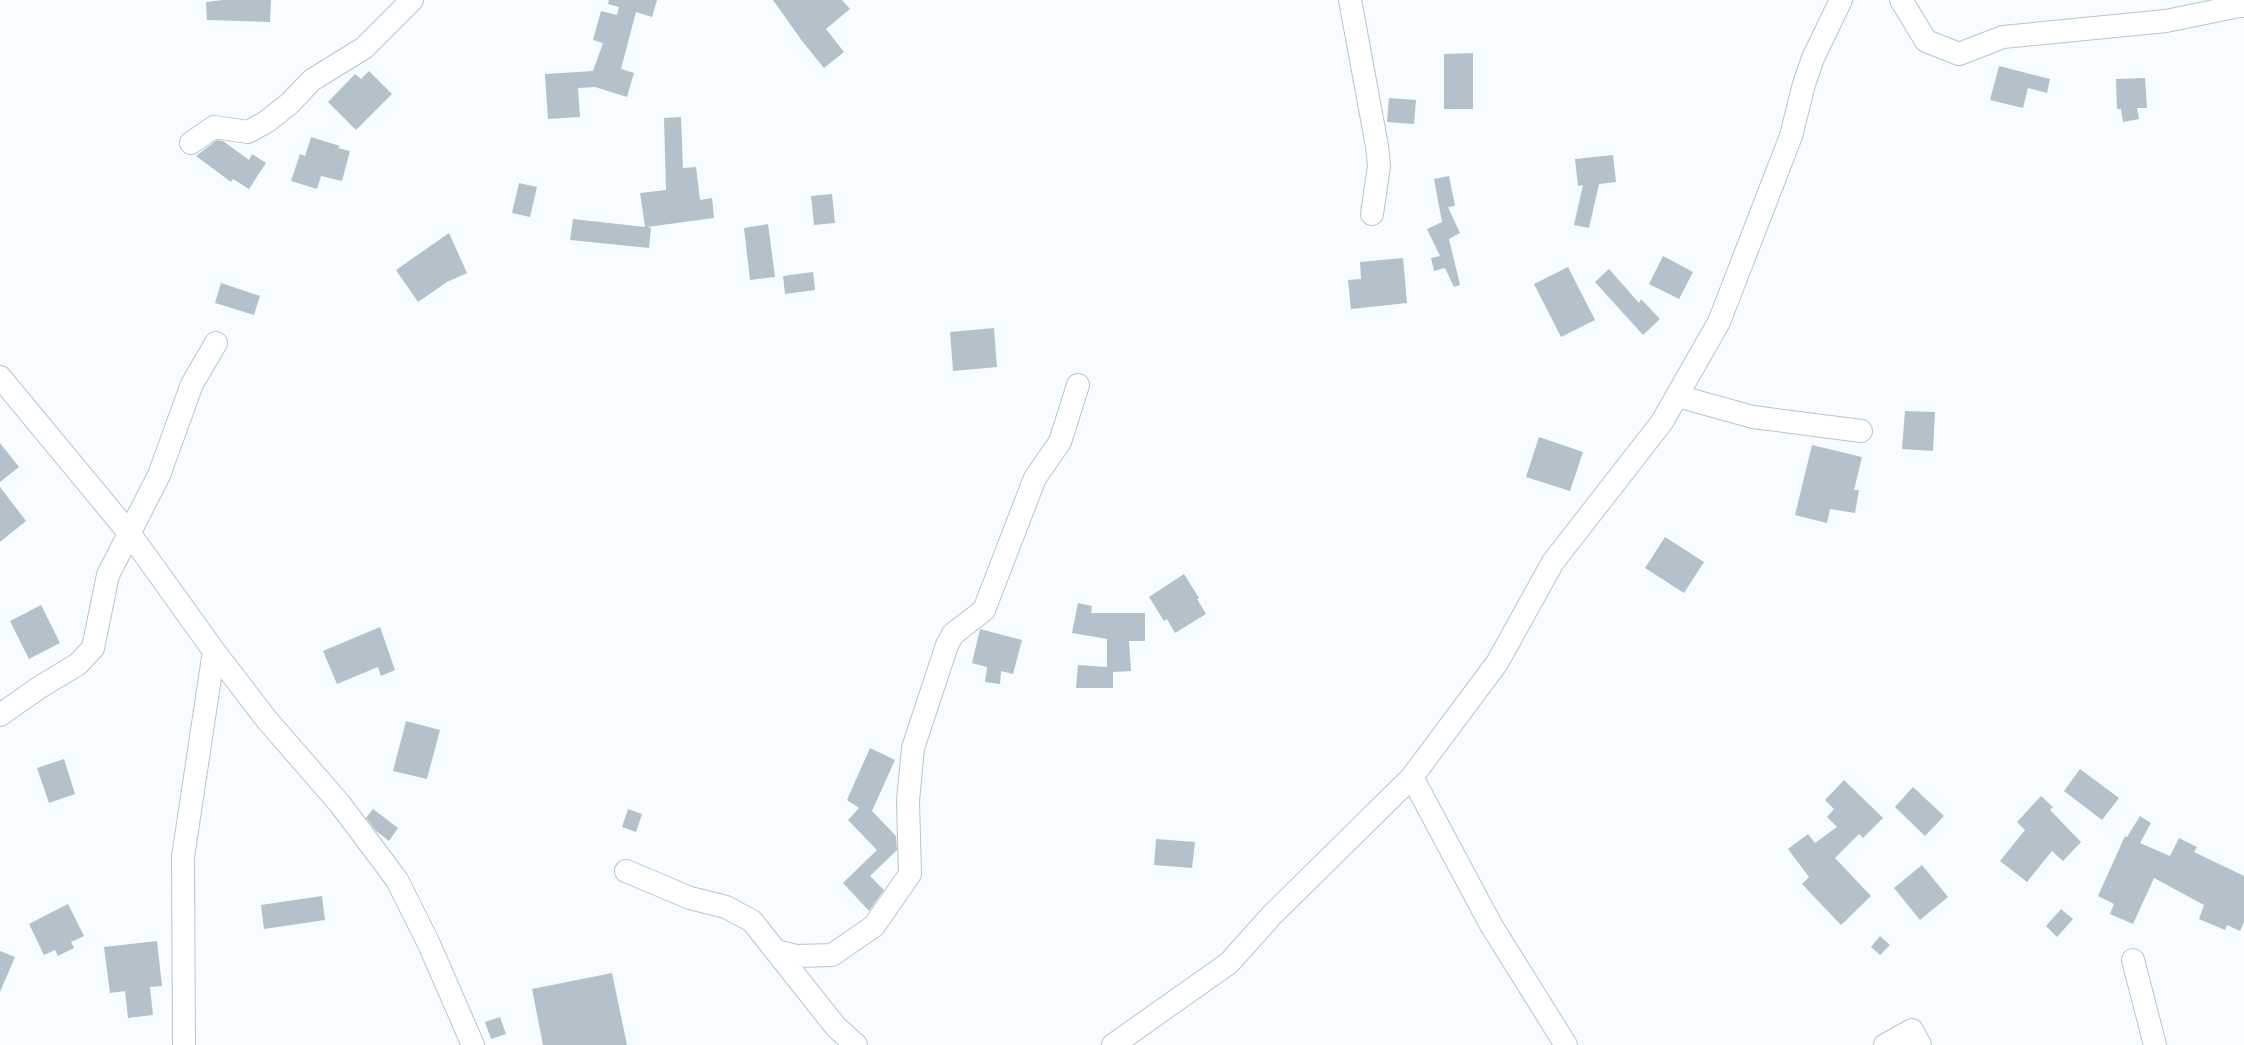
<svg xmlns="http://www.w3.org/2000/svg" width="2244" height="1045" viewBox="0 0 2244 1045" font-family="'Roboto Serif',serif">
  <rect width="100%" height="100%" fill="#f6fcff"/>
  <path fill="#b4c0ca" d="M223,0H271L270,22L207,20L206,2Z
    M609,0H657L652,17L636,12L621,69L634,73L627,97L595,87L578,88L580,117L548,119L545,74L593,71L603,43L593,40L601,11L617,15L619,7L608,4Z
    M773,0H842L850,9L826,29L844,52L824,68L802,41Z
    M1473,53V109H1444V54Z
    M1999,66L2050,79L2047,93L2028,88L2023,108L1990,100Z
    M369,71L392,94L356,130L328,102L355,74L361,79Z
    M2145,78L2147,108H2137L2139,119L2123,122L2121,109H2117L2116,79Z
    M1389,98L1416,100L1414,124L1387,122Z
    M681,117L683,168L696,167L700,200L712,198L714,218L647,227L651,228L649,248L570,240L573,219L645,227L640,193L666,190L664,118Z
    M311,137L340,146L338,148L350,151L342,181L321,176L317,189L291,181L300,154L305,156Z
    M217,140L223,141L249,160L252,154L266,163L249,189L233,179L231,182L196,156Z
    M1613,155L1616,182L1599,184L1589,228L1574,225L1583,185L1578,186L1575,159Z
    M1449,176L1455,206L1448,207L1460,233L1449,239L1460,285L1454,287L1445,268L1434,271L1431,258L1440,256L1427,229L1442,222L1434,179Z
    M519,183L537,187L530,217L512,213Z
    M832,194L835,223L814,225L811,196Z
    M768,224L775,277L750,280L744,228Z
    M449,233L467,273L447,282L418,302L396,270Z
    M1663,256L1693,272L1679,299L1649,284Z
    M1403,258L1407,303L1351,309L1348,280L1361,279L1360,262Z
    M1568,267L1595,320L1561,337L1534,284Z
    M1609,269L1639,303L1641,299L1660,319L1643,335L1595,282Z
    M813,272L815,290L785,294L783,276Z
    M221,283L260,296L254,315L215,303Z
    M994,328L997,367L953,371L950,332Z
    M1905,411L1935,412L1933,451L1902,449Z
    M1539,437L1583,452L1570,491L1526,477Z
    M0,443L19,467L0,482Z
    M1812,445L1862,457L1854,490H1859L1855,513L1830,509L1827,523L1795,515Z
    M0,487L26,521L0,542Z
    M1665,537L1704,562L1684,593L1645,568Z
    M1184,574L1199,598L1197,599L1206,614L1175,633L1167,619L1164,621L1149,597Z
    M1078,603L1092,606L1091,613H1145V641H1129L1131,671L1113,672V688H1076L1078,665L1107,667V639L1072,633Z
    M41,605L60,643L29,659L10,621Z
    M380,627L395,670L381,676L378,667L337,684L323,651Z
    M980,629L1022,640L1013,674L1001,671L1000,684L985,682L987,667L972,663Z
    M406,721L440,730L427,779L393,771Z
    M870,748L895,760L872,811L896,836L897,850L870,876L884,890L869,911L843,883L877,850L848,820L859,808L847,800Z
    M64,759L75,794L49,803L37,768Z
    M2080,769L2119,798L2102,820L2064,791Z
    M1844,780L1883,818L1863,838L1859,834L1835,858L1871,896L1841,925L1802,884L1809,877L1788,849L1808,834L1815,843L1837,827L1827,817L1834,809L1825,800Z
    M1913,787L1944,816L1925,836L1895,807Z
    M2041,796L2053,807L2050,810L2081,842L2063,861L2052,851L2027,882L2000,861L2025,830L2017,822Z
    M373,809L398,828L389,841L376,831L366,818Z
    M628,809L642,814L636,832L622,827Z
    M2140,816L2151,823L2140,843L2170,856L2179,838L2197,847L2194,852L2244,876V922L2240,931L2227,925L2225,930L2199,919L2204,905L2154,878L2133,924L2110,914L2114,904L2098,896L2125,836L2127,837Z
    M1156,839L1195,842L1192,868L1154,865Z
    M1922,865L1948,897L1920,920L1894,888Z
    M322,896L325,920L264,929L261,905Z
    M68,904L84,936L71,942L74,948L58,956L55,950L44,955L29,924Z
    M2061,909L2073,919L2057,937L2046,926Z
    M1880,936L1890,945L1880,955L1871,947Z
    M157,941L162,986L150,987L153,1015L128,1018L125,991L110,993L104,947Z
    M0,951L15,957L0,992Z
    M612,973L627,1045H543L532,989Z
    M500,1017L506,1034L491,1039L485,1022Z"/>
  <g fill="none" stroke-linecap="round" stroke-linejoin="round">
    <defs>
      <path id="minor" d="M1350,0L1377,146L1379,166L1372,214
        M1901,0L1926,41L1959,54L2003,37L2166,21L2239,6H2244
        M191,143L214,127L248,132L266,122L289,104L312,80L364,48L412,0
        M0,377L130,534L214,651L267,720L340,804L397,880L429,944L473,1045
        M1677,396L1753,417L1861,431
        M0,715L40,687L78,664L93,648L108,575L159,475L192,384L216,343
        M1412,777L1491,925L1566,1045
        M626,871L690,898L726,907L752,921L836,1027L856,1045
        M776,951L796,956L832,955L874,926L910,874L908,801L913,748L947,645L953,634L984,610L1035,478L1060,442L1078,385
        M2133,960L2155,1045
        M184,1045L183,857L214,651
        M1113,1045L1229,963L1271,916L1412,777L1497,663L1553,562L1662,422L1719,322L1791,136L1804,84L1813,58L1841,0
        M1885,1045L1912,1030L1920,1045"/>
    </defs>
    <use href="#minor" stroke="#b7c6cc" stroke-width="24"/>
    <use href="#minor" stroke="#fff" stroke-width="22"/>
  </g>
</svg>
